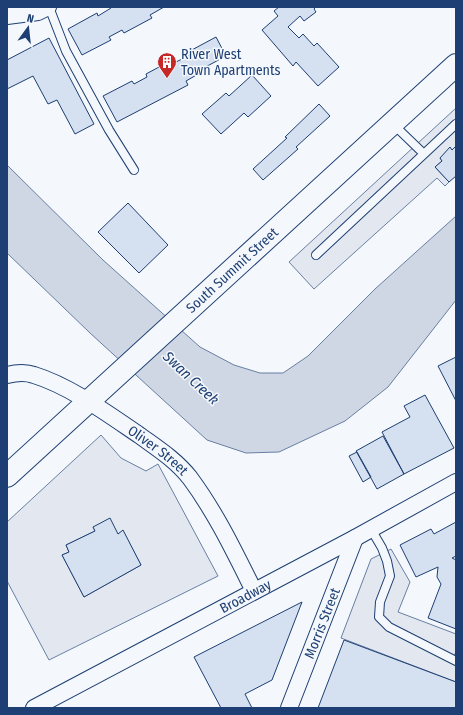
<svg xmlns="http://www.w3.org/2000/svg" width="463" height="715" viewBox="0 0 463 715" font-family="'Fira Sans Condensed',sans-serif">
  <rect width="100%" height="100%" fill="#f4f7fb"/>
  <path fill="#e3e8f0" stroke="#687fa3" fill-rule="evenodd" d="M456,108V146L452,150L450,148L440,158L442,161L435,167L449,182L445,186L437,178L314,289L289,262Z
    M101,435L121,458L146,471L158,464L218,576L49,660L7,581V522ZM93,527L118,534L123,531L141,565L84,597L62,555L69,552L66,545L95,531Z
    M391,549L410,582L398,612L456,634V651L454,657L456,658V682L341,638L371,559Z"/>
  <path fill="#cfd7e4" stroke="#687fa3" d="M7,165L103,260L200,347L234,365L260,373H283L308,356L375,289L456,216V300L388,387L345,421L279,452L246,453L207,440L90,333L7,253Z"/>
  <path fill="#d5e0f0" stroke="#1d3f73" d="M111,7H164L150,15L152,18L124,33L122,30L109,37L111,40L82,55L68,29L97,13L98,16L111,8Z
    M279,7H316L314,9L316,12L304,21L300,16L288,27L299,38L303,34L314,46L317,43L339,67L318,86L296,62L293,66L262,30L278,16L274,11Z
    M216,37L226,56L198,71L200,73L186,81L188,85L117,122L103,96L132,81L134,84L147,77L146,74L174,59L176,62L190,55L188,52Z
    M49,38L94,124L75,134L57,100L48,104L33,76L7,89V60Z
    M252,75L271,96L248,117L244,113L221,134L202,114L226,93L229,96Z
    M319,104L330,116L296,147L298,149L263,180L253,169L287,138L285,137Z
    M456,146V176L449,182L435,167L442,161L440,158L450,147L452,150Z
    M128,203L168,245L139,273L98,232Z
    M456,357V401L438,366Z
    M425,395L454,448L404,474L382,432L410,417L404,406Z
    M383,436L404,474L377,489L356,451Z
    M357,452L371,477L363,482L349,456Z
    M110,518L118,534L123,530L141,565L84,597L62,555L69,552L66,545L95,531L93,527Z
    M456,522V556L452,558L456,560V629L428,618L441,584L437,577L438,567L416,577L400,545L431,529L434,534Z
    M302,602L272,680L245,694L252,708H221L194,657Z
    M344,640L456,682V708H318Z"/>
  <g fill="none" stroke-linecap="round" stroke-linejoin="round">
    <defs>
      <path id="service" d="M49,7L66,51L109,130L134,170
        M393,124L424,154
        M316,255L456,124
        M371,529L382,548L387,561L390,576L380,602L379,617L389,627L456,661"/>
      <g id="minor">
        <path d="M7,16L38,12L48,7"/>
        <path id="s1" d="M7,375C15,373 26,372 34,375C70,386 108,414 139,435C157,448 176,460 190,478C216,513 235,553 254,591"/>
        <path id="s2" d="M34,708L355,538L456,482"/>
        <path id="s3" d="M289,708L355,538"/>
      </g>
      <g id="primary">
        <path id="s4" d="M7,476L456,65"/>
      </g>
    </defs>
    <use href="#service" stroke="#1d3f73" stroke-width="10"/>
    <use href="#minor" stroke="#1d3f73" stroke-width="18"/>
    <use href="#primary" stroke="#1d3f73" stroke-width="24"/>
    <use href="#service" stroke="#f4f7fb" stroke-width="8"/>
    <use href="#minor" stroke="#f4f7fb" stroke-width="16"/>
    <use href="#primary" stroke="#f4f7fb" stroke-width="22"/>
  </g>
  <defs>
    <symbol id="building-pin" viewBox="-11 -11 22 30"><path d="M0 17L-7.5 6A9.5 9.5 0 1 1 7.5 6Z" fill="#c62828" stroke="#f4f7fb"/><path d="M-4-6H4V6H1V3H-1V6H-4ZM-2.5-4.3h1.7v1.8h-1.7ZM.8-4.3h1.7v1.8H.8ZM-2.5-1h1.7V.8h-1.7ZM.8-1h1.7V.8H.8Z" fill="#fff"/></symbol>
  </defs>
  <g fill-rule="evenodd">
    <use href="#building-pin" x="156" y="51" width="22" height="30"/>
  </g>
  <g text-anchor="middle" stroke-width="3" stroke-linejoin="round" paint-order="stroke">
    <g font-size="14" fill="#1d3f73" stroke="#f4f7fb" text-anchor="start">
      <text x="181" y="59">River West<tspan x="181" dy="16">Town Apartments</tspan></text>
    </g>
    <g font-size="14" fill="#1d3f73" stroke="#f4f7fb">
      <text dy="5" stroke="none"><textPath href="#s4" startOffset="305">South Summit Street</textPath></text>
      <text dy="5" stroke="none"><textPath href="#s1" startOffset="173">Oliver Street</textPath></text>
      <text dy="5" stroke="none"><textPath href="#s2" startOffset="239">Broadway</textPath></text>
      <text dy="5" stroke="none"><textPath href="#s3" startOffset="91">Morris Street</textPath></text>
    </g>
    <g font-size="15" font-style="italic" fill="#1d3f73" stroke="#f4f7fb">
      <text transform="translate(191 378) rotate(43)" y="5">Swan Creek</text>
    </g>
  </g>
  <rect width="463" height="715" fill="none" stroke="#1d3f73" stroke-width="16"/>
  <g transform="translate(28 28) rotate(15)" stroke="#f4f7fb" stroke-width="3" paint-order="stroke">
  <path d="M0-3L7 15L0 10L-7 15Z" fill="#1d3f73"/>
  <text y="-6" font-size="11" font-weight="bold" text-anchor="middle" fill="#1d3f73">N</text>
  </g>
</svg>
